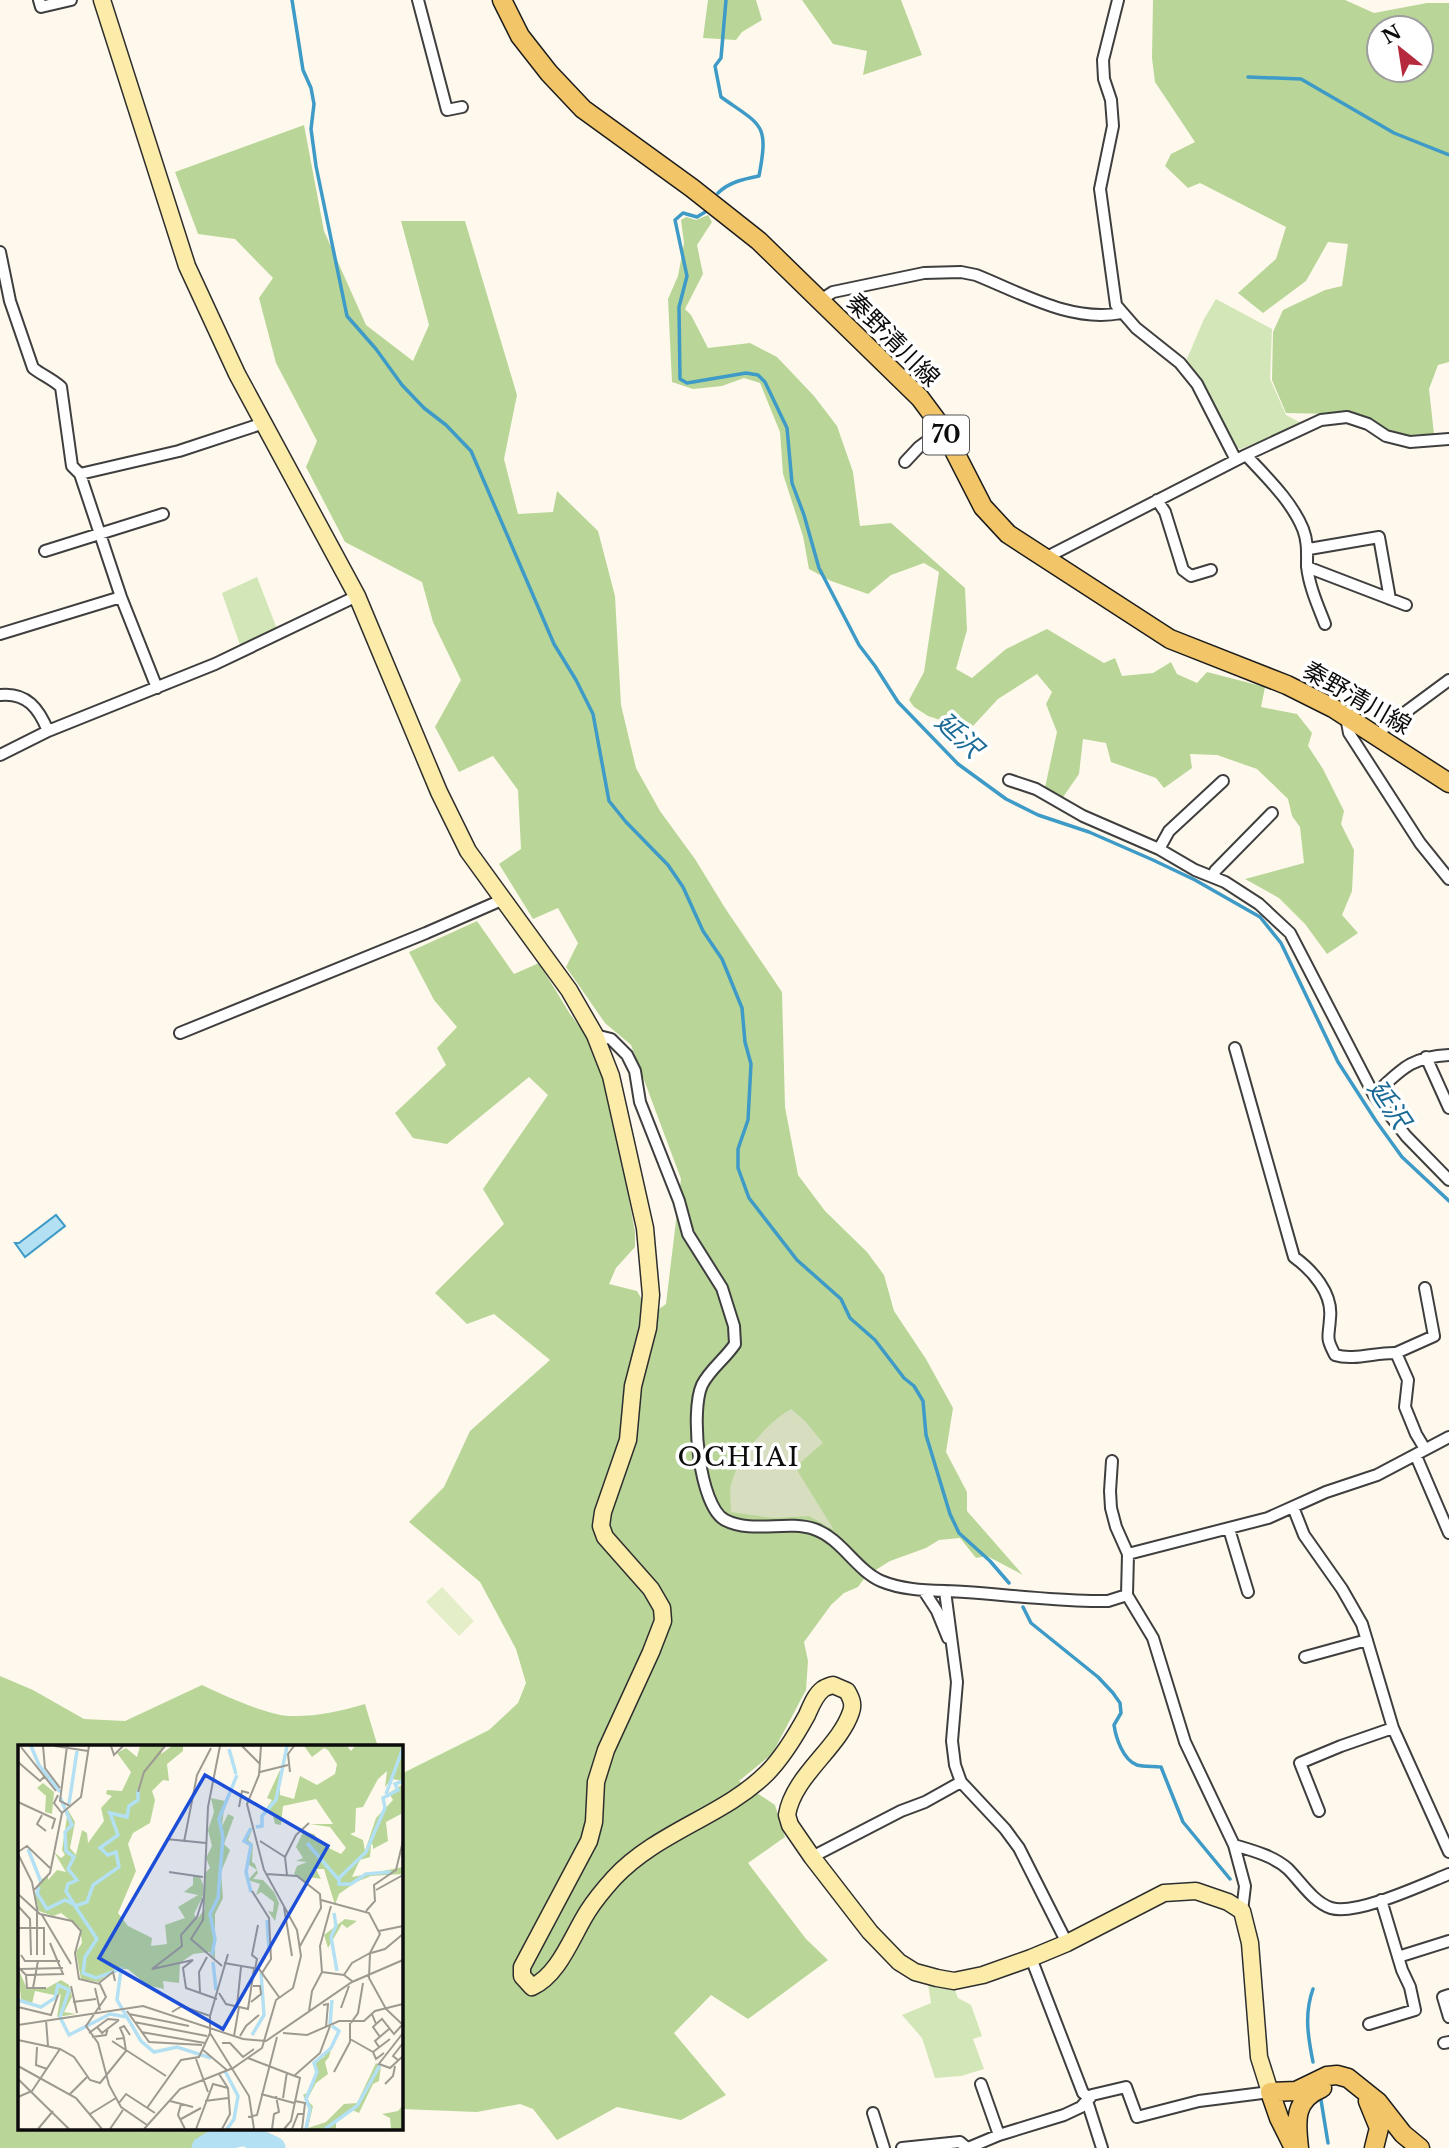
<svg xmlns="http://www.w3.org/2000/svg" width="1449" height="2148" viewBox="0 0 1449 2148" font-family="'Libre Baskerville','Noto Sans JP',serif">
  <rect width="100%" height="100%" fill="#fef9ec"/>
  <path fill="#d3e6b8" d="M1216,299L1272,329L1270,379L1286,415L1301,423L1262,441L1240,449L1233,445L1199,381L1186,361L1204,319Z
    M257,577L277,629L240,645L222,593Z
    M928,1984L954,1988L958,1998L971,2005L982,2036L973,2039L984,2069L961,2076L935,2078L922,2038L902,2015L931,2003Z"/>
  <path fill="#b9d698" fill-rule="evenodd" d="M708,0H756L762,20L742,32L736,40L703,38Z
    M802,0H901L922,55L863,75L867,51L833,44Z
    M1153,0H1345L1374,13L1427,3H1449V362L1438,365L1429,389L1434,434L1408,435L1386,430L1367,420L1330,414L1286,413L1272,380L1273,332L1283,310L1325,290L1342,286L1348,244L1328,242L1306,281L1263,313L1238,293L1276,259L1286,227L1200,183L1188,188L1165,166L1171,154L1195,142L1155,82L1152,58ZM1379,28H1421V70H1379Z
    M304,125L324,231L366,325L413,361L429,325L401,221H465L517,395L504,459L518,514L553,512L557,491L598,531L615,596L621,705L636,768L660,811L695,859L725,908L782,992L785,1107L798,1175L825,1211L867,1252L884,1275L894,1311L926,1359L953,1408L946,1452L967,1492V1511L1023,1575L987,1556L976,1558L960,1538L939,1540L926,1548L890,1561L866,1576L858,1587L844,1593L831,1605L804,1642L808,1661L806,1690L772,1754L739,1781L775,1805L785,1837L748,1863L806,1939L828,1960L748,2019L711,1995L674,2033L726,2095L681,2120L617,2107L557,2140L533,2109L520,2104L477,2112L401,2109V1774L489,1730L518,1703L526,1683L516,1649L480,1582L409,1522L444,1487L470,1431L550,1360L494,1314L467,1324L435,1293L504,1224L483,1189L548,1095L529,1077L447,1144L413,1138L395,1113L446,1065L437,1048L457,1027L434,1000L409,952L477,921L514,974L539,963L570,1014L597,1050L613,1112L635,1232V1247L616,1268L609,1284L637,1291L651,1315L666,1304L681,1179L631,1045L605,1023L566,967L578,943L558,908L533,919L499,864L521,849L518,790L493,756L459,772L435,727L461,680L433,622L422,582L345,542L306,467L317,441L276,363L259,298L273,278L235,239L198,234L175,172Z
    M708,215L712,222L697,245L703,274L685,309L691,315L708,348L750,343L777,357L814,396L837,426L853,472L860,526L891,523L965,588L967,630L956,669L972,678L1006,649L1047,629L1104,663L1115,658L1122,676L1153,673L1171,662L1177,674L1197,683L1207,672L1265,687L1261,707L1297,714L1312,733L1308,746L1323,769L1344,811L1341,824L1354,850L1352,891L1342,915L1358,933L1327,954L1305,924L1279,898L1245,879L1304,863L1300,827L1292,816L1288,799L1257,769L1217,755L1190,754L1192,768L1164,788L1156,778L1111,762L1106,743L1083,739L1079,774L1061,800L1044,792L1057,732L1046,704L1052,692L1037,674L998,699L973,726L954,719L940,720L928,716L914,707L909,700L924,672L939,572L924,563L891,575L868,594L831,581L809,569L803,536L783,474L780,432L760,383L744,378L722,386L693,389L672,382L668,299L678,276L684,243L681,220L686,217L696,220Z
    M0,1676L33,1690L84,1719L125,1721L202,1685C223,1695 267,1715 289,1716C316,1717 340,1711 365,1704L378,1747H19V2129H258L249,2145L223,2148H0Z"/>
  <path fill="#d6debf" d="M791,1409L805,1421L823,1443L795,1467L834,1530L809,1516L773,1518L731,1512C731,1504 729,1493 731,1485C737,1458 766,1423 791,1409Z"/>
  <path fill="#e4eec9" d="M442,1587L474,1621L459,1636L426,1602Z"/>
  <path fill="#b3e0f3" stroke="#3e9ac6" stroke-width="2" d="M56,1215L65,1226L25,1257L15,1243H19Z"/>
  <g fill="none" stroke-linecap="round" stroke-linejoin="round">
    <path stroke="#3e9ac6" stroke-width="3.5" d="M292,0L303,70L311,88L314,104L311,129L316,166L347,316L376,349L402,385L424,408L446,425L471,451L554,644L576,680L593,714L609,801L626,822L668,865L683,887L703,931L722,959L742,1008L745,1042L751,1064L748,1120L738,1149V1168L749,1198L797,1260L841,1299L850,1318L875,1340L904,1378L914,1386L923,1401L926,1435L950,1514L959,1533L990,1561L1009,1583
      M1248,77L1301,79L1394,133L1449,155
      M718,193C729,182 744,179 759,176C769,123 762,126 721,97L715,66L721,58L726,0
      M705,212L697,217L683,213L675,220L687,276L679,307L680,379L687,383L746,373L758,375L765,382L787,428L792,483L804,515L819,568L859,645L875,666L898,702L958,764L1006,799L1038,815L1089,832L1153,860L1195,880L1260,917L1281,943L1338,1062L1376,1121L1402,1157L1449,1201
      M1023,1607L1031,1623L1098,1677L1113,1693L1120,1703L1121,1713L1114,1725C1116,1738 1123,1760 1137,1765C1144,1767 1154,1766 1161,1767L1183,1822L1230,1879
      M1313,1989C1304,2014 1308,2037 1313,2062
      M1321,2100L1328,2143"/>
    <path stroke="#b3e0f3" stroke-width="23" d="M203,2148L213,2142L244,2134L274,2148"/>
    <defs>
      <path id="street" d="M39,0L41,7L71,0
        M418,0L447,110L462,107
        M1118,0L1103,60L1104,79L1111,100L1113,126L1100,189L1116,305L1136,328L1180,363L1197,384L1236,460
        M0,252L10,301L33,368C42,375 52,379 61,387L72,466L80,474L121,597L157,688
        M819,301L833,292L924,273L961,272L976,275C1021,293 1072,323 1121,313
        M1246,455C1266,477 1291,500 1303,529C1308,542 1307,553 1307,566C1309,586 1318,606 1325,624
        M905,462L919,447L943,429
        M80,474L179,451L264,423
        M1157,500L1165,512L1183,570L1191,576L1211,570
        M1309,549L1379,537L1390,599
        M45,551L163,514
        M1045,558L1246,455L1321,420L1347,417L1368,424L1386,436L1410,442L1449,439
        M1307,567L1406,605
        M0,634L121,597
        M0,695C27,692 39,709 48,731
        M1346,717L1349,733L1420,843L1449,879
        M1379,737L1384,728L1449,680
        M0,755L48,731L215,664L357,596
        M1009,780L1036,789L1083,816L1159,849L1195,870L1225,882L1259,904L1290,933L1374,1095L1406,1136L1449,1180
        M1159,849L1169,831L1223,781
        M1215,877V871L1272,813
        M180,1033L426,933L504,899
        M595,1035L611,1039L627,1055L635,1071L640,1102L679,1201L688,1234L722,1288L734,1326L735,1344C725,1359 710,1369 702,1385C690,1411 699,1506 725,1520C752,1534 787,1520 814,1529C841,1538 856,1570 881,1581C907,1592 937,1590 965,1592C1007,1595 1049,1600 1091,1601H1108L1127,1595
        M1235,1048L1294,1257C1312,1270 1333,1293 1330,1318C1329,1338 1325,1336 1335,1355C1353,1361 1377,1352 1396,1353L1408,1380L1405,1407L1416,1434L1425,1449
        M1426,1057L1449,1108
        M1374,1095C1401,1070 1410,1057 1449,1055
        M1396,1353L1434,1336L1425,1288
        M1416,1456L1449,1533
        M1112,1461L1110,1491L1111,1508L1116,1527L1128,1554L1127,1595L1153,1638L1185,1742L1234,1845L1245,1886L1242,1911
        M1293,1507L1304,1535L1342,1589L1362,1624L1393,1728L1449,1852
        M1229,1529L1248,1592
        M1128,1554L1268,1518L1326,1492L1377,1475L1449,1437
        M924,1591L937,1611L948,1638
        M945,1591L957,1682L952,1741L955,1765L961,1782L1005,1829L1019,1848L1067,1943
        M1305,1657L1367,1640
        M1319,1811L1300,1763L1341,1746L1393,1728
        M1234,1845C1251,1850 1274,1856 1288,1869C1301,1882 1313,1902 1331,1908C1356,1916 1424,1884 1449,1874
        M812,1857L901,1811L925,1802L961,1782
        M1398,1957L1449,1941
        M1031,1958L1083,2093L1090,2098
        M1449,1995L1443,1997L1449,2017
        M1369,2024L1415,2010L1410,1987L1402,1970L1381,1900
        M1444,2043L1449,2042
        M981,2084L999,2135
        M1087,2101L1102,2148
        M873,2113L884,2148
        M902,2148L960,2142L967,2148
        M968,2148L999,2135L1064,2115L1081,2107L1092,2095L1126,2087L1137,2117L1199,2101L1270,2092"/>
      <path id="secondary" d="M102,0L187,266L237,374L357,596L439,792L468,851L569,990L595,1035L611,1076L645,1228L651,1295L648,1328L633,1386L628,1440L603,1512L601,1526L605,1537L651,1589L662,1608L663,1621L651,1652L606,1750L596,1782L594,1822L589,1841L522,1967V1976L532,1987C559,1975 572,1936 588,1911C595,1900 605,1888 614,1878C658,1831 724,1816 767,1773C783,1757 796,1735 807,1715C811,1706 815,1695 823,1689C824,1688 832,1685 833,1685L847,1691C851,1698 854,1704 851,1712C839,1748 793,1776 787,1815L790,1825L812,1857L870,1932L899,1962L915,1972L937,1978L954,1981L983,1975L1031,1958L1067,1943L1164,1893L1196,1891L1228,1902L1242,1911L1250,1943L1259,2057L1270,2092"/>
      <path id="primary" d="M502,0L520,36L549,73L583,109L692,188L759,241L920,398L943,429L983,507L1008,534L1170,639L1287,685L1333,708L1449,783
        M1368,2101L1379,2128L1374,2148
        M1294,2148L1279,2118L1270,2092L1296,2091L1327,2076L1337,2075L1348,2078L1378,2102L1403,2134L1420,2148
        M1299,2148C1296,2122 1293,2100 1322,2088"/>
    </defs>
    <use href="#street" stroke="#3f3f3f" stroke-width="14"/>
    <use href="#secondary" stroke="#2e2e2e" stroke-width="19"/>
    <use href="#primary" stroke="#1d1d1d" stroke-width="21"/>
    <use href="#street" stroke="#fff" stroke-width="10"/>
    <use href="#secondary" stroke="#fbecaa" stroke-width="16"/>
    <use href="#primary" stroke="#f2c668" stroke-width="18"/>
  </g>
  <g text-anchor="middle" stroke-width="7" stroke-linejoin="round" paint-order="stroke">
    <rect fill="#fff" stroke="#555" stroke-width="2" x="923" y="415.5" width="46" height="39" rx="5"/>
    <g font-size="23" font-weight="bold" fill="#0c0c0c">
      <text x="946" y="443">70</text>
    </g>
    <g font-size="24" fill="#0c0c0c" stroke="#fff">
      <text transform="translate(893 340) rotate(45)" y="8">秦野清川線</text>
      <text transform="translate(1357 698) rotate(30)" y="8">秦野清川線</text>
    </g>
    <g font-size="26" font-style="italic" fill="#1c6b97" stroke="#fff">
      <text transform="translate(959 735) rotate(43)" y="9">延沢</text>
      <text transform="translate(1389 1104) rotate(56)" y="9">延沢</text>
    </g>
    <g font-size="26" letter-spacing="2" fill="#0c0c0c" stroke="#fff">
      <text x="739" y="1466">OCHIAI</text>
    </g>
  </g>
  <g transform="translate(18 1745)">
    <rect width="385" height="385" fill="#fef9ec"/>
    <path d="M122,1H145L143,9L154,1H165V6L149,19L151,36L145,35L134,46L137,55L132,78L115,88L110,99L118,126L100,168L110,181L134,193L133,201L149,199L147,180L167,173L160,162L180,150L166,147L175,140V131L182,132L185,139L186,149L176,169L179,174L187,164V128L192,123L188,113L194,101L190,85L196,67L193,53L207,56L204,81L210,69L216,72L206,99L212,105L203,127L205,153L197,169V214L191,207L175,209L162,218L161,238L145,236L146,244L129,240L110,224H97L80,237L63,234L58,207L64,198L62,183L43,168L35,171L21,166L17,151L22,135L30,131V135L39,125L48,127L36,107L43,113L47,110L44,105L50,65L57,77L52,103L58,110L64,85L69,88L70,98L86,76L83,63L94,51L88,49L89,45L104,46L113,27L99,8L108,3L119,12ZM286,1H329L333,6L337,1H385V36L374,34L367,42L369,26L360,34L345,62L338,63L337,87L332,89L345,95L347,106L358,73L375,55L371,48L385,39L383,69L368,77L370,96L355,104V100L353,99L352,112L342,115L334,132L385,122V129L353,131L338,137L321,149L317,160L306,124H298L303,134L291,132L288,138L276,129L279,121L289,117L278,116L285,113L278,102L285,87L296,89L303,99L323,109L328,103L312,82L292,79H315L298,54L265,61L263,80L257,79L254,67L245,68L254,55L249,53L262,25V50L276,54L282,31L299,40L317,29L319,19L310,5L306,3L294,12ZM25,38L36,47L34,69L27,67L28,51L19,43ZM234,85L230,95L235,99L234,117L237,119L240,128L235,134L245,135L256,147L261,158L257,176L250,166L255,167L256,157L243,147L238,150L242,139L230,135L239,125L228,118L233,100L225,96ZM327,174L339,176L329,183L324,179L310,203L306,190ZM0,223L9,244L29,243L43,235L51,240L54,252L46,267L58,269L39,272L43,249L37,254L36,250L17,246L14,259L3,254ZM315,297L311,312L307,317L310,329L298,338L289,355L295,361L290,383L308,377L326,359L339,358L358,318L363,321L361,336L355,339L341,368L334,365L318,376V384H289L292,363L285,350L291,347L298,330L295,318L306,312ZM385,360V384H373L372,373L364,369L380,366Z" fill="#b9d698"/>
    <path fill="none" stroke="#b3e0f3" stroke-width="3.5" d="M13,1L21,20L42,47M211,4L218,29M120,45V55L111,61L109,72L92,68L100,90L82,103L90,110L98,107L101,122L75,140L69,157L57,161L79,194L67,212L65,228L78,233L103,224L99,255L123,296L136,307L159,302L193,313M368,49L385,3M42,52L54,80L47,87L48,106L56,112L50,124L59,135L50,139L48,146L57,161M51,59L59,6M238,82L244,81V71L258,55L269,1M289,98L321,135M10,104L23,137M373,127L348,129L333,139H321V133L348,107L367,63L365,53L380,45L377,39L385,36M21,142L19,148L29,164L47,155L55,159M233,147L228,127L233,100L226,96L233,83M316,168L318,181L313,192L319,226M249,175L251,204M194,210L197,194L192,169L200,153L205,92L201,74L219,30M195,217L198,245M0,255L23,262L37,253L40,240L51,245L42,272L51,290L92,269L109,272M312,279L314,255M234,290L246,270L243,228M207,326L220,351L216,374L209,384M288,384L292,364L288,354L299,327L296,318L313,303L321,286L314,281M307,384L339,361L362,320"/>
    <path fill="none" stroke="#9d9a92" stroke-width="2" d="M25,1L27,23L42,43M37,1L70,6M49,1L42,56L52,61M93,1L96,10L105,1M202,1L190,62L185,175L173,194L204,221M224,1L242,19M3,2L38,46M0,17L22,36L26,32M242,27L270,20M272,27L270,9L276,1M120,47L126,27L147,1M40,50L36,58L44,68M0,57L37,74L34,84M221,62L224,46L231,48M24,70L19,79L28,86M148,94L188,98M242,96L267,112L269,130M166,97L179,30L193,3M0,107L9,101L32,123M0,109L14,137L20,168M267,112L278,90L291,78M151,127L185,132M248,129L279,131L302,149L303,163L282,201M16,145L32,128L44,68L63,52L71,1M358,145L385,130M234,146L251,173L253,214L244,228M0,149L22,169L54,176L63,186L57,208L61,234L82,239L88,252L68,281L80,298L91,340L103,362L129,380M185,153L179,172L163,190L164,201L134,224L175,215L165,223L168,243L199,254M303,155L351,168L362,189L352,208L351,233L368,264L385,280M0,161L12,174L13,210M266,162L274,211M348,166L357,156L356,140L378,125L385,96M19,167V210M24,170L53,219M0,183H26V210M361,186L385,181M353,208L367,204L385,189M3,210L7,216H42M206,218L241,224L261,252M0,222L8,230L9,243H28M2,224L45,223M237,224L239,214L234,210L240,180M304,227L326,230L334,236M8,230L45,229L32,198M326,230L334,218L352,208M81,238L95,227L97,236M53,241L59,268M15,243L20,216M77,243L82,265M182,248L181,227L189,212M201,248L208,259L230,264L236,224M55,257L78,254M233,257L243,249L242,241H235M305,260L310,259L308,282M219,261L223,222M0,262L33,270L40,250M323,263L331,241M109,266L131,297L184,300M291,266L294,246L304,227L302,201L313,161M154,267L164,261L192,271L210,209M111,269L171,281M354,269L358,279L355,282L362,292M192,271V288L231,351L236,384M28,275L30,301M116,277L189,291M333,278L340,268L345,238M358,279L364,274L376,289L385,279M0,280L125,261L225,294L248,296L334,237L385,215M79,282L84,288L101,275M123,287L187,298M71,288L90,274L101,275M265,288L289,290L321,276H346L357,266L385,259M216,291L221,262M222,291L228,281L241,270L236,274M74,292L88,290L90,283M106,292L102,283L106,281L112,290M332,294L355,307M0,295L42,304L56,312L72,335L82,338L108,306L106,293L98,294M94,296L148,331M204,298H212L225,312L236,304M19,302L18,320L29,324M361,302L357,296L371,284M185,305L210,326M366,308L358,314L355,307L372,294M230,313L282,333L273,376L266,384M178,314L190,347M380,315L375,311L385,298M361,319L372,323L385,311M360,320L385,288M0,321L58,353L84,384M316,327L332,297V278M201,329L210,343L212,369L204,384M277,330L302,308L312,281M0,334L51,384M367,339L375,331L377,321M52,349L69,332M243,349L276,358M0,352L14,346L42,304M265,353L269,327M152,356L175,362M187,356L210,353M277,356L287,358L284,384M101,358L108,349L137,368M163,359L160,370L167,384M129,363L163,315L181,312L192,288M72,369L98,353M230,372L239,370L259,292M163,374L183,363M20,384L35,366M92,384L105,365M126,384L162,344L215,323L244,303L258,255L275,243L283,211L279,185L246,125L229,59L241,30L243,1M178,384L195,339L210,343M254,384L256,369L261,367L258,351M274,384L280,369H286"/>
    <path fill="#1d4ed8" fill-opacity="0.15" stroke="#1d4ed8" stroke-width="3.5" d="M187,30L310,101L205,284L81,213Z"/>
    <rect width="385" height="385" fill="none" stroke="#0c0c0c" stroke-width="3.5"/>
  </g>
  <g transform="translate(1400 49) rotate(330)"><circle r="33" fill="#ffffff" stroke="#9e9e9e" stroke-width="2"/>
  <path d="M0-5L12 26L0 18L-12 26Z" fill="#b52b3d"/>
  <text y="-10" font-size="19" font-weight="bold" text-anchor="middle" fill="#0c0c0c">N</text>
  </g>
</svg>
